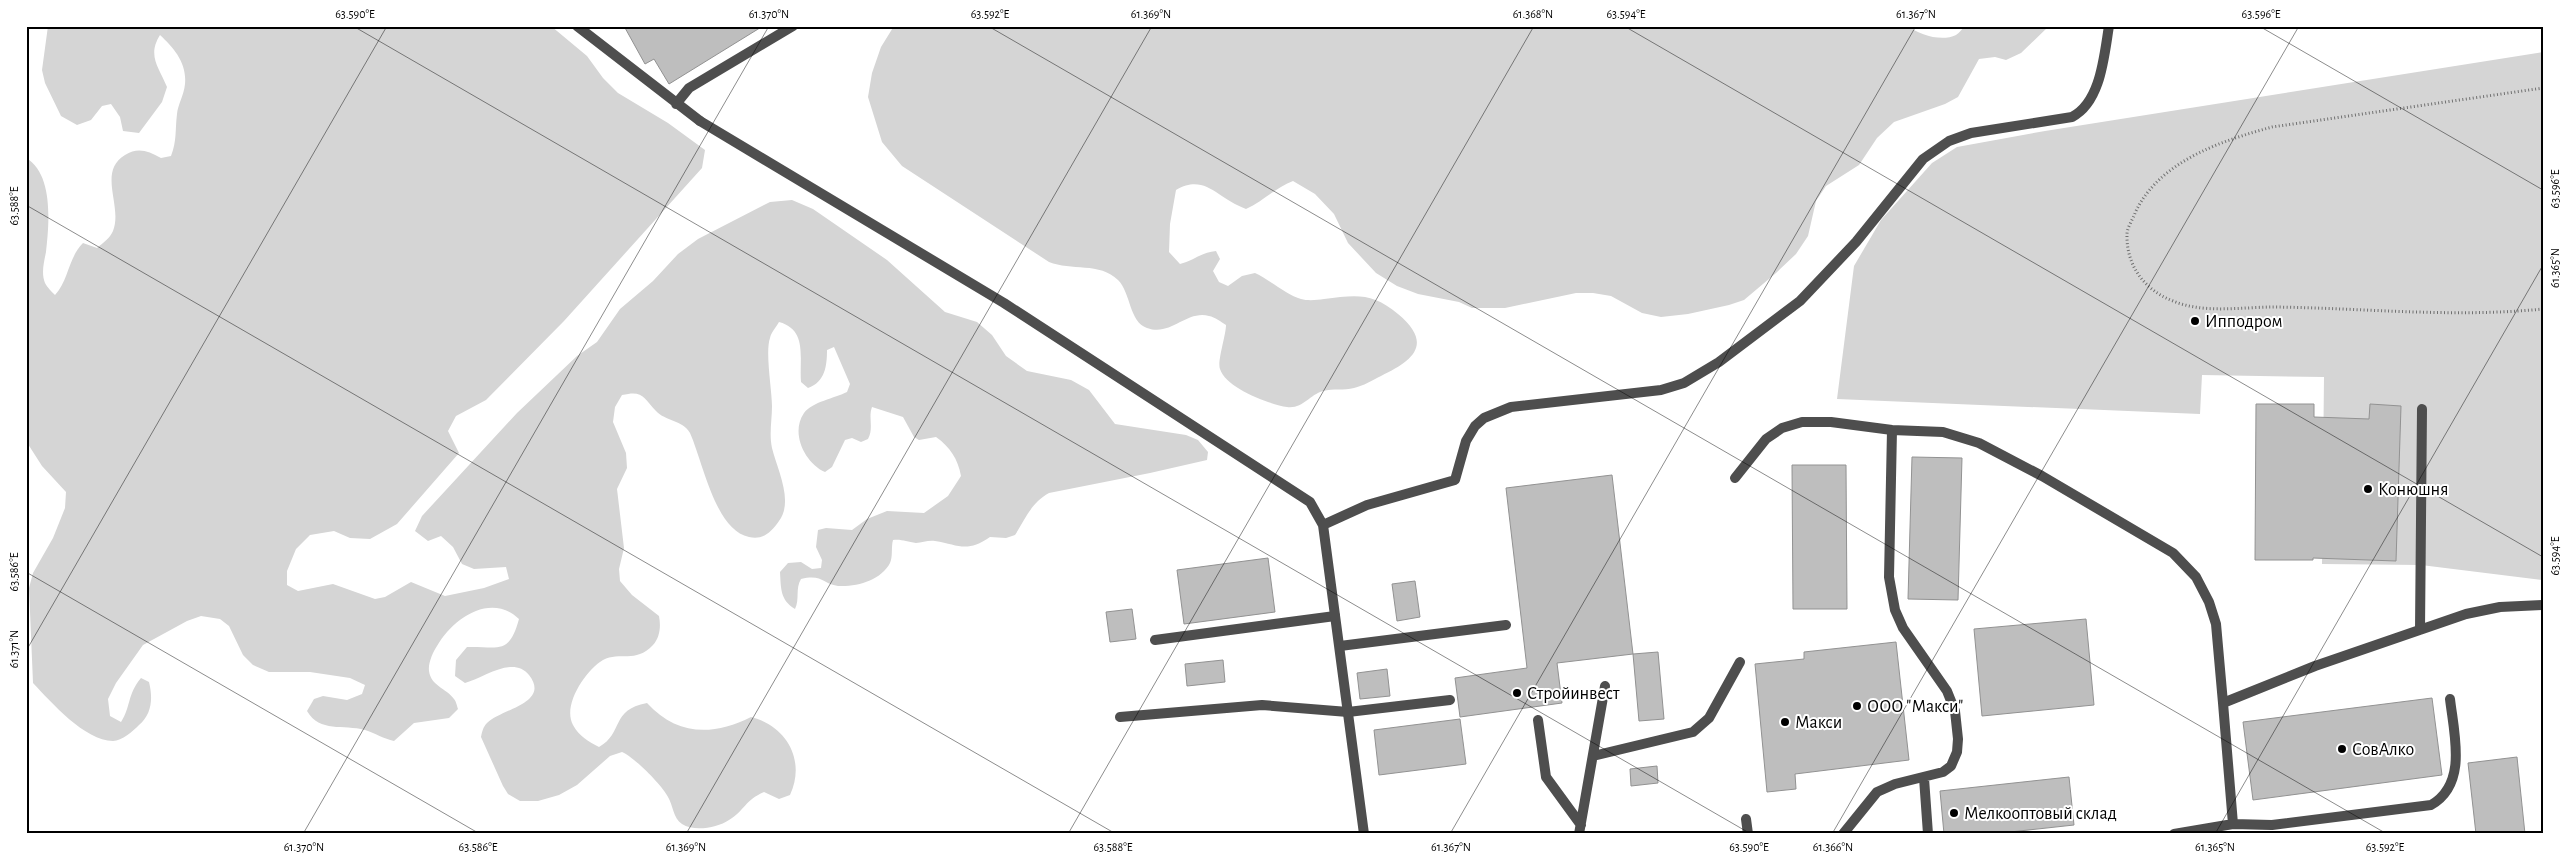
<svg xmlns="http://www.w3.org/2000/svg" width="2569" height="860" viewBox="0 0 2569 860" font-family="'Alegreya Sans',sans-serif">
  <rect width="100%" height="100%" fill="#fff"/>
  <path fill="#d5d5d5" d="M48,26H551L587,56L603,78L618,93L668,123L705,150L702,168L564,321L486,400L456,416L448,431L459,453L397,524L370,539L350,538L334,531L310,535L296,549L287,571V585L298,591L333,584L375,599L385,597L411,582L445,596L484,588L509,579L506,567L474,569L462,564L453,547L441,536L428,541L415,531L422,516L517,413L577,356L597,342L620,309L653,281L678,254L698,239L770,202L792,200L813,209L887,260L945,312L977,322L992,335L1006,356L1027,371L1071,380L1089,390L1115,424L1186,435L1198,440L1208,452L1207,460L1150,473L1049,493C1031,503 1026,518 1015,535L1006,538L990,537C967,553 959,545 935,541C928,540 922,543 916,543C907,542 902,539 893,540C891,547 893,557 890,563C881,580 858,587 838,586C822,584 823,574 801,579C795,589 800,599 795,609C780,600 781,588 780,572L788,563L801,562L812,569L821,568L822,560L816,547L818,530L826,528L852,530L867,519L887,511L924,513L948,496L961,476C958,459 950,447 936,437L919,440L914,437L903,417L872,407C868,418 874,428 868,439L861,442L852,438L845,440L832,467L825,472C805,463 790,433 804,413C812,402 835,398 847,392L850,384L834,347L827,350C827,366 825,382 808,388L801,382C799,358 808,330 779,322C776,327 771,333 770,338C765,352 772,390 772,406C772,420 769,434 772,448C777,469 794,501 779,521C771,532 764,540 749,537C715,530 703,462 690,433C683,420 665,421 656,411C643,397 643,390 622,395L615,407L613,422L626,453L627,468L617,489L624,548L619,569L620,581L632,595L659,616C661,626 660,637 653,645C635,664 620,651 603,660C586,670 562,705 573,725C579,736 589,742 599,747C624,733 610,710 647,703C677,736 713,736 751,717C787,726 806,761 790,795L779,799L764,792C745,800 744,811 729,820C717,828 694,832 682,824C673,818 673,805 668,797C662,785 634,757 622,752L610,756L577,785L559,795L538,801H520L508,794L503,786L481,737C482,732 483,727 487,723C501,709 551,703 529,675C513,655 484,678 465,683L455,676L456,660L467,647C498,646 509,656 519,619C491,592 453,618 437,646C433,652 428,663 429,671C431,686 446,688 454,699C456,701 457,706 458,709L449,718L414,723L394,741C384,739 375,733 365,730C343,724 320,733 307,711L314,699L323,696L347,700L362,694L365,685L350,678L310,672H269L253,665L243,655L229,626L220,619L201,616L187,621L143,645L116,683L108,699L110,716L121,722C131,706 127,695 141,678L149,682C153,698 152,714 139,725C133,731 122,741 113,741C85,741 51,702 33,683L29,588L33,573L53,538L65,508L66,492L42,466L26,441V158C54,174 49,225 46,252C44,262 41,273 45,283C47,287 52,292 55,295C69,280 68,258 83,243L97,248C103,243 110,238 113,231C123,206 97,172 125,155C138,147 148,151 161,158L171,156C177,141 175,130 177,114C178,104 184,95 185,84C187,63 174,48 160,35C147,56 159,67 167,87L162,102L139,133L123,131L120,117L111,104L102,106L91,120L77,125L61,116L45,83L42,70Z
    M894,26H1908C1919,35 1942,42 1956,35C1959,33 1962,29 1965,26H2049L2021,53L2006,60L1995,57L1979,59L1958,97L1945,104L1894,122L1877,138L1859,165L1826,186L1816,201L1808,236L1796,254L1776,273L1744,300L1729,305L1688,314L1661,317L1642,313L1611,296L1593,293H1576L1505,308H1472L1459,302L1418,294L1397,286L1376,273L1348,243L1334,214L1315,194L1293,181C1275,188 1263,201 1246,209C1217,199 1206,173 1176,190L1170,224L1169,252L1180,264C1193,261 1202,252 1216,251L1220,259L1213,271L1219,282L1228,286L1242,276L1255,273C1270,280 1287,295 1301,299C1308,301 1317,300 1324,299C1356,295 1372,292 1398,314C1434,344 1413,361 1381,376C1373,380 1363,386 1354,388C1344,391 1333,388 1323,391C1309,395 1303,409 1287,407C1268,404 1226,388 1220,369C1217,362 1226,335 1226,325C1221,322 1215,317 1209,316C1186,310 1171,337 1147,328C1129,322 1131,293 1118,280C1100,262 1071,271 1049,262L902,166L882,142L868,97L872,73L881,47Z
    M2543,52V580L2421,565L2322,564L2324,377L2202,375L2200,414L1837,399L1854,266L1881,220L1932,163L1957,147L2045,131Z"/>
  <path fill="#bebebe" stroke="#929292" d="M624,26H763L669,84L654,59L645,64Z
    M2256,404H2314V417L2369,419L2370,404L2401,406L2396,561L2313,558V560H2255Z
    M1912,457L1962,458L1958,600L1908,599Z
    M1792,465H1846L1847,609H1793Z
    M1612,475L1633,654L1557,663L1562,703L1460,717L1455,678L1527,668L1506,488Z
    M1268,558L1275,612L1184,624L1177,570Z
    M1415,581L1420,617L1397,621L1392,584Z
    M1132,609L1136,639L1110,642L1106,612Z
    M2086,619L2094,705L1982,716L1974,629Z
    M1896,642L1909,760L1795,774L1796,789L1767,792L1755,664L1804,659V652Z
    M1658,652L1664,719L1639,721L1633,654Z
    M1223,660L1225,682L1187,686L1185,664Z
    M1387,669L1390,696L1360,699L1357,673Z
    M2432,698L2442,775L2253,800L2243,722Z
    M1460,719L1466,764L1379,775L1374,730Z
    M2517,757L2525,834H2476L2468,763Z
    M1657,766L1658,783L1631,786L1630,769Z
    M2069,777L2074,825L1992,834H1944L1940,791Z"/>
  <g fill="none" stroke-linecap="round" stroke-linejoin="round">
    <path stroke="#707070" stroke-width="3" stroke-dasharray="1 2.5" stroke-linecap="butt" d="M2543,88L2272,127C2221,141 2159,161 2135,213C2133,219 2127,228 2127,234C2126,265 2144,290 2173,301C2204,314 2242,307 2274,307C2364,308 2453,318 2543,309"/>
    <path stroke="#4e4e4e" stroke-width="10" d="M577,26L700,121
      M676,104L689,88L793,26
      M1735,478L1766,439L1782,428L1802,422H1831L1892,430L1943,432L1979,443L2042,476L2173,553L2196,577L2209,602L2216,624L2223,703
      M2420,630L2422,409
      M1155,640L1335,616
      M1340,646L1506,625
      M1120,717L1262,705L1348,712L1450,700
      M1538,720L1546,777L1581,825
      M1593,756L1693,732L1709,718L1740,662
      M1924,778L1928,834
      M1746,819L1748,834
      M2233,824L2223,703L2315,666L2466,614L2500,607L2543,605
      M1579,834L1605,686
      M1843,834L1877,792L1895,784L1943,772L1951,766L1957,752L1958,739L1955,711L1947,691L1903,628L1895,610L1889,577L1892,430
      M2174,834L2233,824L2272,825L2431,805C2468,784 2454,734 2450,699"/>
    <path stroke="#4e4e4e" stroke-width="10" d="M700,121L1004,303L1310,502L1323,525L1364,834
      M1323,525L1367,505L1455,480L1466,441L1475,426L1484,418L1511,407L1661,390L1684,383L1719,362L1800,301L1856,242L1923,159L1949,141L1971,133L2072,117C2101,102 2104,56 2109,26"/>
  </g>
  <path fill="none" stroke="#000" stroke-width="1" stroke-opacity="0.45" d="M353,26L1751,834M988,26L2387,834M1624,26L2543,557M2259,26L2543,190M26,205L1116,834M26,572L480,834M26,651L387,26M303,834L769,26M686,834L1152,26M1068,834L1534,26M1450,834L1916,26M1832,834L2299,26M2215,834L2543,265"/>
  <g fill="#000" stroke="#fff" stroke-width="2">
    <circle cx="2195" cy="321" r="5"/>
    <circle cx="2368" cy="489" r="5"/>
    <circle cx="1517" cy="693" r="5"/>
    <circle cx="1857" cy="706" r="5"/>
    <circle cx="1785" cy="722" r="5"/>
    <circle cx="2342" cy="749" r="5"/>
    <circle cx="1954" cy="813" r="5"/>
  </g>
  <g text-anchor="middle" stroke-width="4" stroke-linejoin="round" paint-order="stroke">
    <g font-size="18" fill="#000" stroke="#fff" text-anchor="start">
      <text x="2205" y="327">Ипподром</text>
      <text x="2378" y="495">Конюшня</text>
      <text x="1527" y="699">Стройинвест</text>
      <text x="1867" y="712">ООО "Макси"</text>
      <text x="1795" y="728">Макси</text>
      <text x="2352" y="755">СовАлко</text>
      <text x="1964" y="819">Мелкооптовый склад</text>
    </g>
  </g>
  <rect width="2569" height="860" fill="none" stroke="#ffffff" stroke-width="55"/>
  <rect x="28" y="28" width="2514" height="804" fill="none" stroke="#000" stroke-width="2"/>
  <g font-size="12" text-anchor="middle" fill="#000">
    <text x="355" y="18">63.590°E</text>
    <text x="769" y="18">61.370°N</text>
    <text x="990" y="18">63.592°E</text>
    <text x="1151" y="18">61.369°N</text>
    <text x="1533" y="18">61.368°N</text>
    <text x="1626" y="18">63.594°E</text>
    <text x="1916" y="18">61.367°N</text>
    <text x="2261" y="18">63.596°E</text>
    <text transform="translate(2555 189) rotate(-90)" y="4">63.596°E</text>
    <text transform="translate(14 206) rotate(-90)" y="4">63.588°E</text>
    <text transform="translate(2555 268) rotate(-90)" y="4">61.365°N</text>
    <text transform="translate(2555 556) rotate(-90)" y="4">63.594°E</text>
    <text transform="translate(14 572) rotate(-90)" y="4">63.586°E</text>
    <text transform="translate(14 649) rotate(-90)" y="4">61.371°N</text>
    <text x="304" y="851">61.370°N</text>
    <text x="478" y="851">63.586°E</text>
    <text x="686" y="851">61.369°N</text>
    <text x="1113" y="851">63.588°E</text>
    <text x="1451" y="851">61.367°N</text>
    <text x="1749" y="851">63.590°E</text>
    <text x="1833" y="851">61.366°N</text>
    <text x="2215" y="851">61.365°N</text>
    <text x="2385" y="851">63.592°E</text>
  </g>
</svg>
